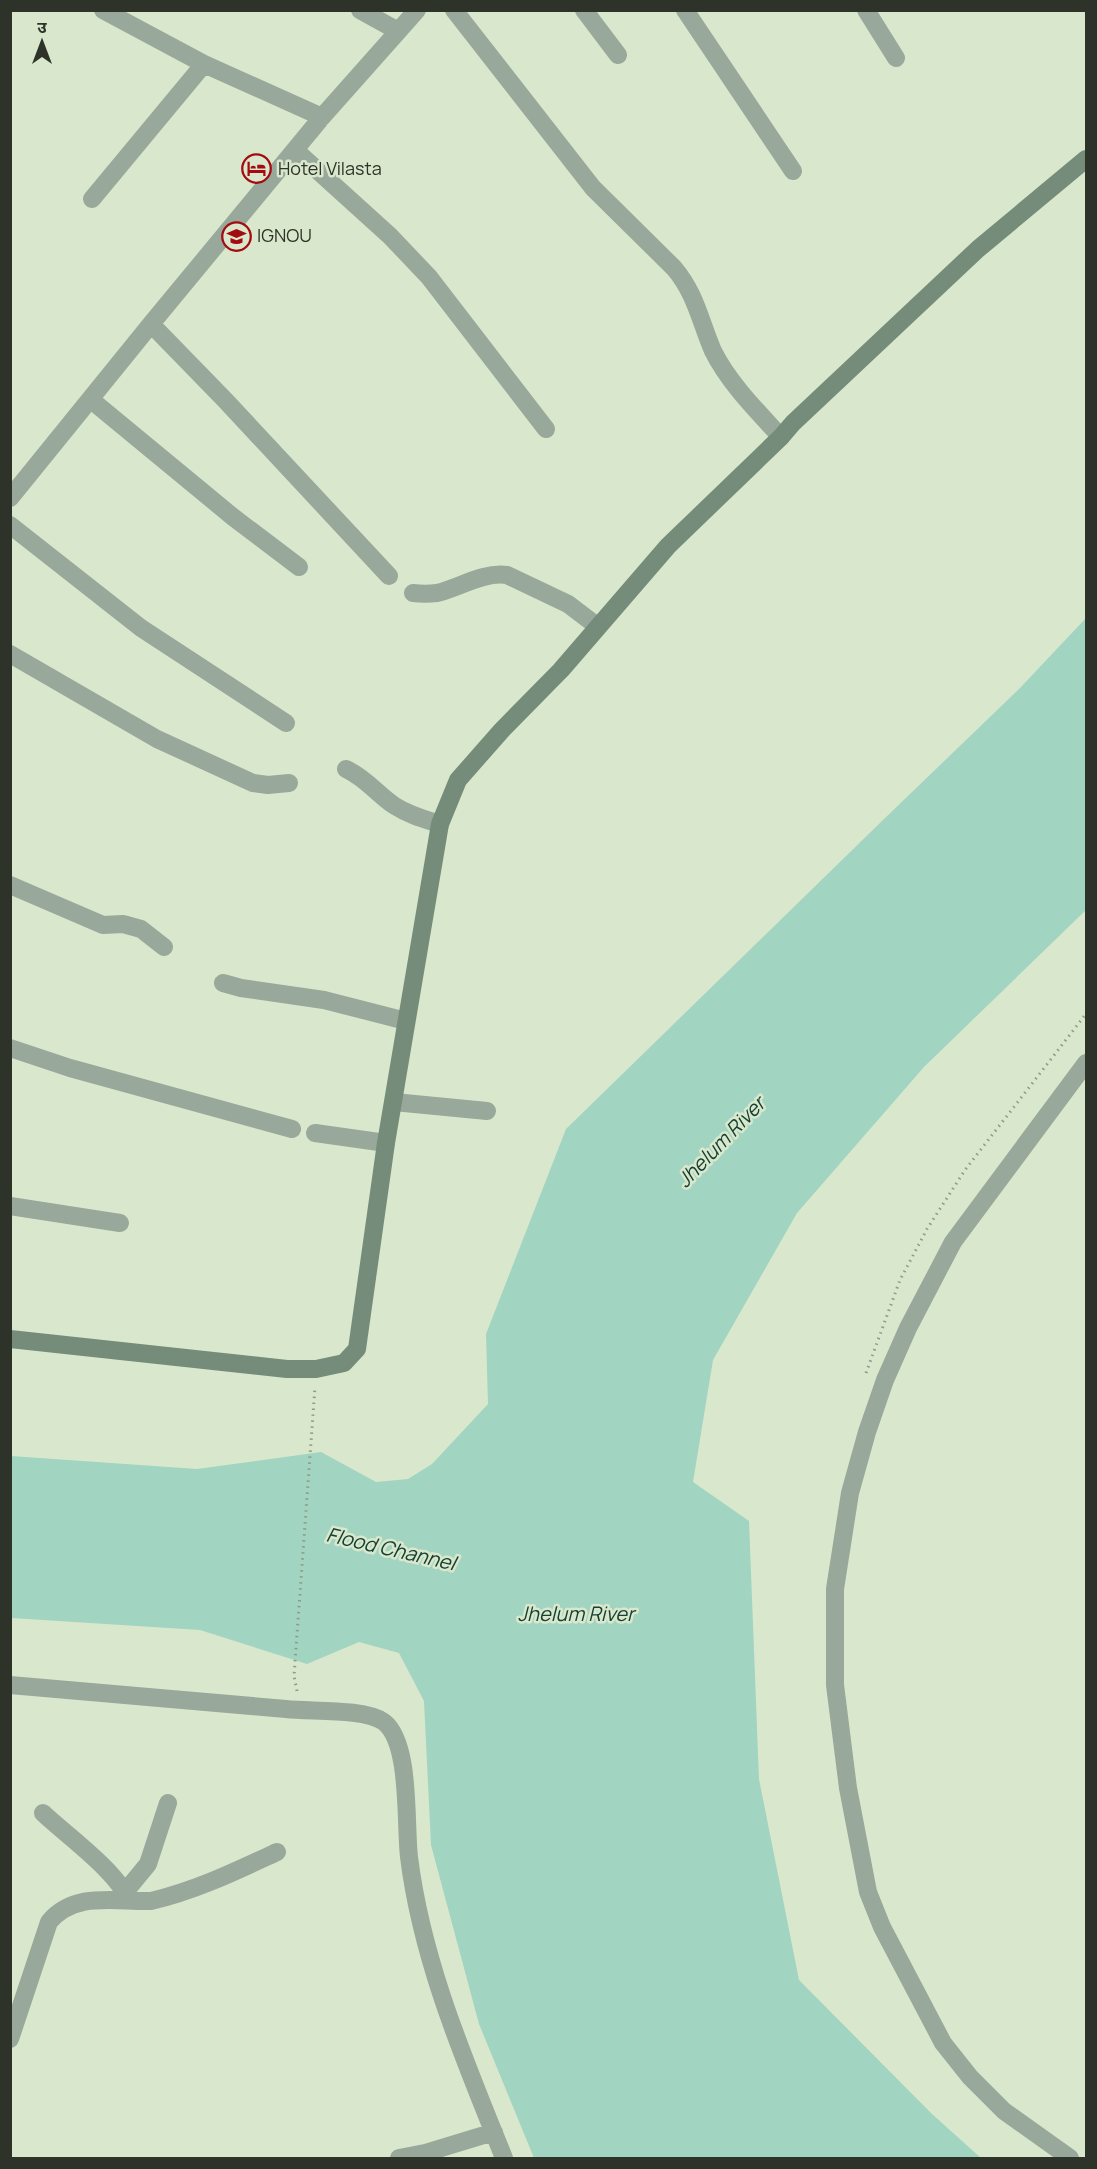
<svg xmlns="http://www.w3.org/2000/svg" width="1097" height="2169" viewBox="0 0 1097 2169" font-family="Manrope,'Noto Sans Devanagari',sans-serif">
  <rect width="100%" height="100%" fill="#d9e8cc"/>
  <path fill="#a2d4c2" d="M1086,618V910L924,1067L797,1213L713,1360L693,1482L749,1521L759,1779L799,1980L932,2114L981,2158H534L479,2024L431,1845L424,1701L399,1653L359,1642L307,1664L200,1630L11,1618V1456L197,1469L321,1452L376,1482L408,1479L432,1464L488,1404L486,1334L566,1129L883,820L1020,688Z"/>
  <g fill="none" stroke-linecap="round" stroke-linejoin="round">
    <path stroke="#909b86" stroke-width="3" stroke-dasharray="1.5 4.5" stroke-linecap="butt" d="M866,1373L900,1280L927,1229L965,1170L1086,1014
      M297,1691L294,1676L315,1387"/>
    <path stroke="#98a89b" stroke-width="18" d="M103,10L204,64L322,117
      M360,10L398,31
      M454,10L593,188L674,268C696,294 700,321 713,351C729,383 757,411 781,437
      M584,10L618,55
      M685,10L793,171
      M866,10L896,58
      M295,150L390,236L429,277L546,429
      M92,199L204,64
      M151,324L225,400L389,576
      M90,399L233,517L299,567
      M10,498L151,324L322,117L417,10
      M10,525L141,628L286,723
      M413,593C421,594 429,594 437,593C461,587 482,572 507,575L568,604L597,626
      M10,654L157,739L253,783L268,785L289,783
      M346,769C366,778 378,795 395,806C409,815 424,819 440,824
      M10,885L103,925L123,924L141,929L164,947
      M223,983L241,988L324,1000L406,1021
      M10,1048L70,1068L292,1129
      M394,1102L487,1111
      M315,1133L386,1143
      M10,1206L120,1223
      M10,1685C102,1693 194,1701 286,1709C311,1712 364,1708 384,1722C411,1743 405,1823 409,1857C422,1962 465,2061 504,2158
      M43,1813C66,1835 118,1872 128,1900
      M125,1892L148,1864L168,1803
      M10,2039L49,1922C75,1891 115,1902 151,1901C195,1891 236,1871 277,1852
      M399,2158L425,2153L494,2132
      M1070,2158L1004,2111L970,2077L943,2043L882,1927L868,1892L848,1788L835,1685V1589L850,1493L867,1432L885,1380L908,1328L953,1242L1086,1063"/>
    <path stroke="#748c79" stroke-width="18" d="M10,1339L287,1369H316L344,1363L357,1349L386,1143L440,824L458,780L502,730L561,670L668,546L781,437L793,423L978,249L1086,159"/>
  </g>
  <defs>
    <symbol id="hotel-ring" viewBox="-11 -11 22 22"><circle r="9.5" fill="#d9e8cc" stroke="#a40b11" stroke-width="1.5"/><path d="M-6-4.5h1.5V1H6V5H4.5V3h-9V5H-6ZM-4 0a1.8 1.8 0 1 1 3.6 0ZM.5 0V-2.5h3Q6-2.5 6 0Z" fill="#a40b11"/></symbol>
    <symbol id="school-ring" viewBox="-11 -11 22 22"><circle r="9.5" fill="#d9e8cc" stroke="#a40b11" stroke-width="1.5"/><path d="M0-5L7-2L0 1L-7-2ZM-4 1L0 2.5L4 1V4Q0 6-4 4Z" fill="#a40b11"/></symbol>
  </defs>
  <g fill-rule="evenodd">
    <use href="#hotel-ring" x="240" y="152" width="33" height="33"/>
    <use href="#school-ring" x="220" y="220" width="33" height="33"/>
  </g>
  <g text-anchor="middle" stroke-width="5" stroke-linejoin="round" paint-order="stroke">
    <g font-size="18" fill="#2d3328" stroke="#d9e8cc" text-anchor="start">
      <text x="278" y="175">Hotel Vilasta</text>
      <text x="257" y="242">IGNOU</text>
    </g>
    <g font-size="20" font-style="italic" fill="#154034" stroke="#d9e8cc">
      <text transform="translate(721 1142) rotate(-46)" y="7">Jhelum River</text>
      <text transform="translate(391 1549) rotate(13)" y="7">Flood Channel</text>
      <text x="576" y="1621">Jhelum River</text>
    </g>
  </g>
  <rect width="1097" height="2169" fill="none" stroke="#2d3328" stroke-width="24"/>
  <g transform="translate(42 42)" stroke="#d9e8cc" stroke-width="4.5" paint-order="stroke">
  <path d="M0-4.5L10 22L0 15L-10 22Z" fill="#2d3328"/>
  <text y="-9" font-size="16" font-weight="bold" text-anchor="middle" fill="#2d3328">उ</text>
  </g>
</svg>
